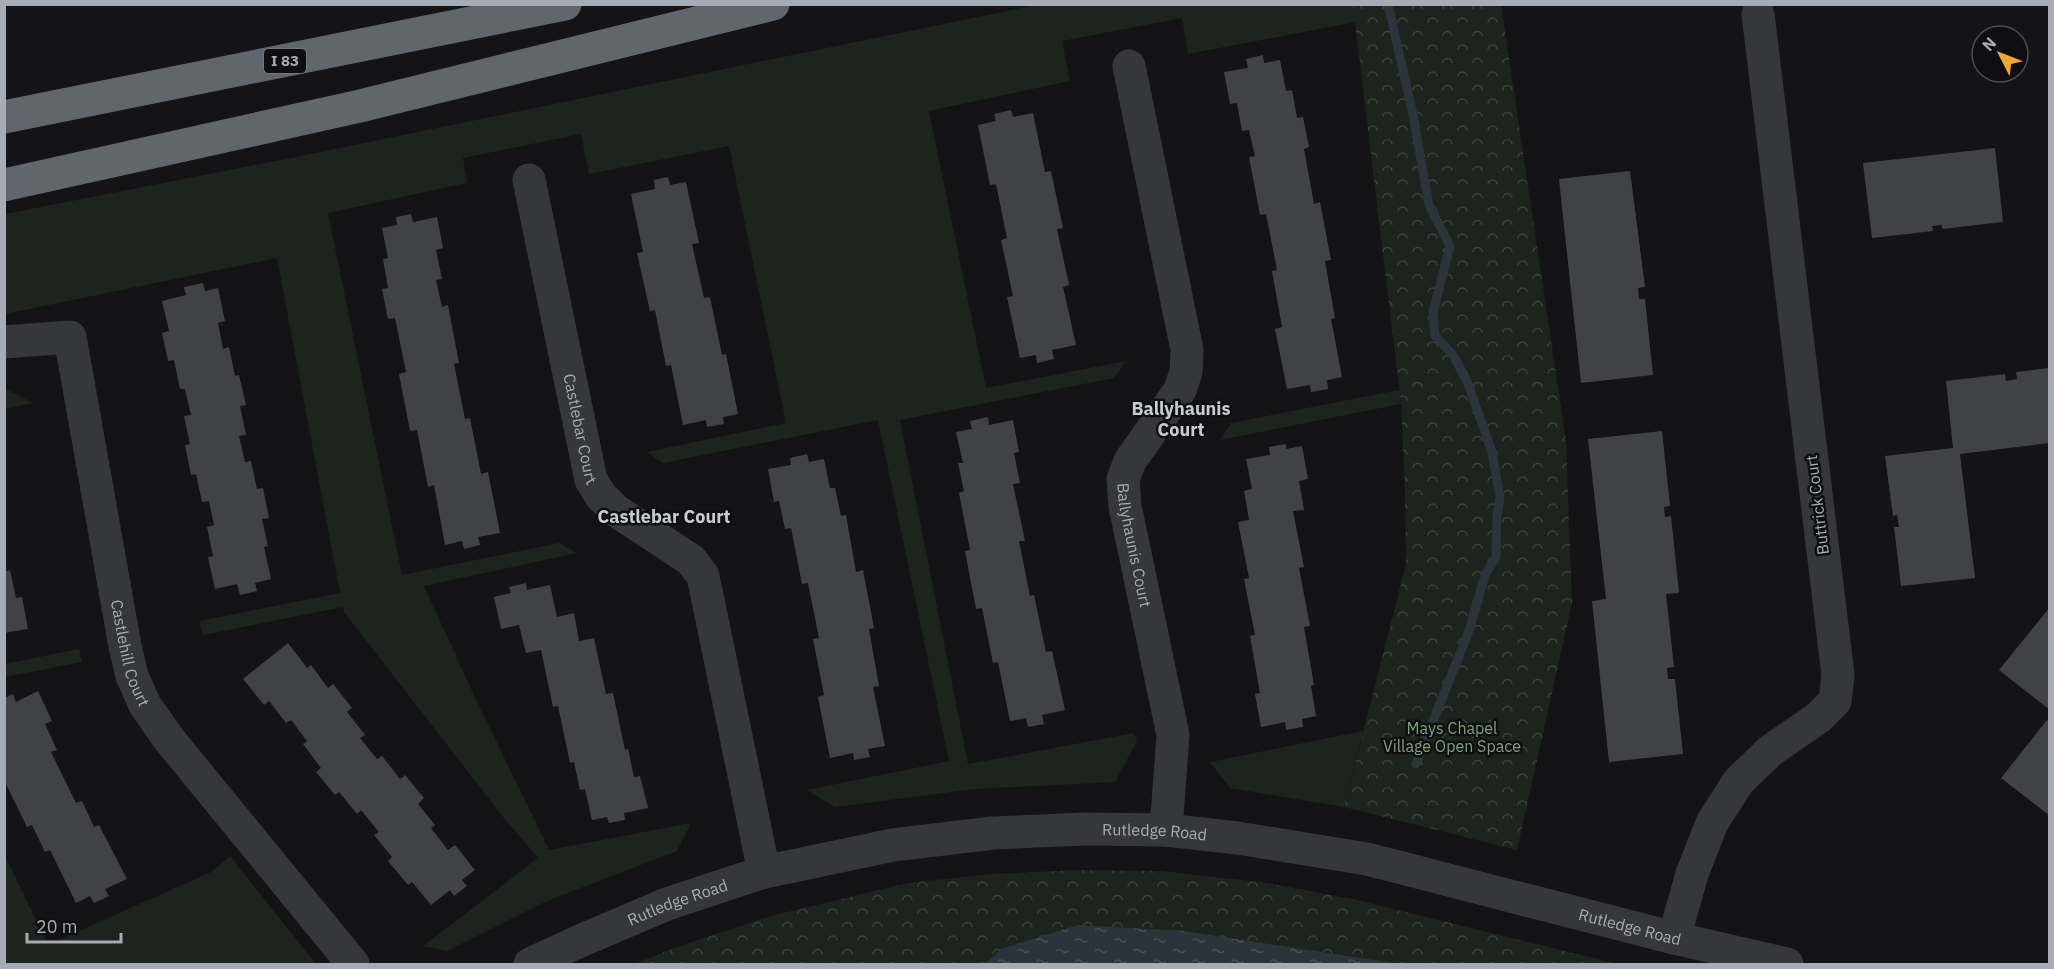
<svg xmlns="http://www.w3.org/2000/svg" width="2054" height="969" viewBox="0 0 2054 969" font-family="'IBM Plex Sans',sans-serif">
  <defs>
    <pattern id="forest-crowns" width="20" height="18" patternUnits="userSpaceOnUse" patternTransform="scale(1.5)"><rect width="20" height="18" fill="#1c241d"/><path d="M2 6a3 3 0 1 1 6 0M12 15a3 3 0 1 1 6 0" fill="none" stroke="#3a413c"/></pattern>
    <pattern id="water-ripples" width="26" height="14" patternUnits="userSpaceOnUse" patternTransform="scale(1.5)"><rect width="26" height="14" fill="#2b343a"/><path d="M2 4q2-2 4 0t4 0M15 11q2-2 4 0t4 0" fill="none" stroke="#474f54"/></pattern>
  </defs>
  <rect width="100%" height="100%" fill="#141416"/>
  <path fill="#1c241d" d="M1036,5H1353L1356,22L1188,54L1182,18L1062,41L1070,81L929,111L986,388L1126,361L1114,378L900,420L968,764L1134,733L1137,741L1115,782L975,789L835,807L807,790L949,761L878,420L663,463L647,452L786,423L729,146L589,174L581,134L463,158L467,183L328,213L402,575L559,543L577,553L424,586L473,693L549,850L691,823L677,851L547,901L447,951L423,946L538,858L503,817L344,612L343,607L203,635L199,621L340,593L277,258L5,314V214L291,158Z
    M5,388L6,389L33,403L5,409Z
    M1399,390L1401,404L1220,440L1231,423Z
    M79,649L82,662L5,677V664Z
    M1363,731L1344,807L1230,788L1210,762Z
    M5,856L48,945L211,872L230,856L316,964H5Z"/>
  <path fill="url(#forest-crowns)" d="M1353,5H1501L1566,441L1572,603L1517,850L1344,807L1406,564L1405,491L1401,404Z
    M1079,870L1160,871L1268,883L1357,900L1618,964H634L674,948L771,916L908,883L992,874Z"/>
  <path fill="url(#water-ripples)" d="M1078,925L1183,931L1401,964H985L1001,949Z"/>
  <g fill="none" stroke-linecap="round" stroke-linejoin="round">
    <path stroke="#2b343a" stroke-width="9" d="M1388,4L1413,115L1429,205L1450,246L1433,312L1435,336L1453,355L1467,381L1492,452L1500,497L1497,517L1496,557L1485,575L1469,631L1416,764"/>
  </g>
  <path fill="#404246" d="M1263,55L1264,63L1280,60L1286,91L1292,90L1297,118L1303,117L1309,147L1304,149L1314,204L1320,202L1331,260L1325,261L1335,318L1331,319L1342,377L1327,380L1328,389L1311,392L1310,385L1287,389L1275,329L1282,327L1272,271L1277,270L1266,214L1260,215L1249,157L1255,156L1249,130L1242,131L1237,103L1230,104L1224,72L1248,68L1246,59Z
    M1011,110L1013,117L1033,113L1045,172L1051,171L1063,228L1057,229L1069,285L1063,287L1076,345L1052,350L1054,359L1037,363L1036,355L1020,358L1007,297L1013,296L1001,240L1007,238L996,184L990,185L978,125L996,121L994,114Z
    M1995,148L2003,222L1942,229V225L1932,226L1933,231L1872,238L1863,163Z
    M1630,171L1645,287L1638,288L1639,299H1645L1653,375L1581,383L1559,179Z
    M668,177L670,185L686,182L699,243L692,244L704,298L710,297L722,355L726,354L738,414L723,417L724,424L707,427L706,420L683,425L671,365L666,366L655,310L650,311L637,253L643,252L631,194L655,189L654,180Z
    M411,214L413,222L437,217L443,248L436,250L442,279L436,280L442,307L448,305L459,363L454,364L465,419L470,418L481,474L488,472L500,533L478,537L480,545L464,549L462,541L445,545L434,485L428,487L417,430L410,431L399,374L406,372L395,318L388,319L382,289L388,288L383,259L388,258L382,228L397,225L396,217Z
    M203,283L205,291L218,288L225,321L218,323L223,349L229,347L235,376L239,375L246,405L240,406L246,435L239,436L245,462L251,461L257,489L263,488L269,518L262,519L268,546L264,547L271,579L255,583L257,591L240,595L237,584L215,589L208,557L213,556L207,527L214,525L209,501L202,502L196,474L191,475L185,445L190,444L184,416L191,415L185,389H180L174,360L168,361L162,333L169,331L162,301L186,295L184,287Z
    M2050,368V443L1960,454L1975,578L1901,586L1894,527H1899L1897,515L1893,516L1885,456L1953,448L1946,381L2005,374L2006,381L2017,379L2016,372Z
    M988,417L989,425L1013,420L1019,452L1014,453L1020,483L1013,484L1025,541H1019L1030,596L1034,595L1046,652L1052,651L1065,710L1042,715L1044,724L1028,727L1026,718L1010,721L998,662L993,663L982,608L976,609L965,551L970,550L959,493L964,491L958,463H963L956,432L972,429L970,421Z
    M1662,431L1670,506L1664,507L1665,517L1671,516L1679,593L1666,594L1674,667L1667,668L1668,679H1675L1683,754L1609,762L1592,601L1606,599L1588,439Z
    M1286,444V449L1302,446L1308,479L1299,481L1304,510L1293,511L1304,567L1299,568L1310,626L1304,627L1314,685L1311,686L1316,716L1302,719L1303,727L1286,730L1285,722L1261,727L1255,694L1260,693L1250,636L1255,635L1244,579L1249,578L1238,522L1249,520L1244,491L1252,489L1246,459L1270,455L1269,447Z
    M807,454L809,462L824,459L830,488H835L841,516L846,515L856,572L863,570L874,628L869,629L879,686L873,687L885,746L868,749L870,757L854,760L853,753L830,758L818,697L824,695L813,639L819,638L808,583L802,584L791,528L785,529L779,501L774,502L768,469L791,465L790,458Z
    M10,570L16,598L22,597L28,629L4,633V572Z
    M526,583L527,590L550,585L557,617L574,613L579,641L594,638L606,694L613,693L625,750L628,749L634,777L640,776L648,808L624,813L625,820L609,823L607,817L592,820L585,789L580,790L574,762L570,763L558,706L553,707L541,650L526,653L519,625L501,629L494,597L511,593L509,587Z
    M2050,607V710L1999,670Z
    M288,643L307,668L311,665L328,688L333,684L352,708L347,712L365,735L360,738L377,759L382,756L400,779L405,775L424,798L418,804L435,825L431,828L448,850L455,845L475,870L462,880L467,886L454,896L450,890L431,905L412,882L408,885L388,861L392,857L374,835L379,832L361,810L357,814L339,792L335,795L316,772L321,768L303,744L307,741L291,720L286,723L269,701L264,705L243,679Z
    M38,691L52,721L45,724L57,750L51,752L76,803L82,801L94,827L99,825L127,879L105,889L109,896L94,903L90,896L76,903L50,850L45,852L32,825L27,827L4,780V773L6,772L4,768V698L13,694L16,702Z
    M2047,720L2050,722V816L2001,778Z"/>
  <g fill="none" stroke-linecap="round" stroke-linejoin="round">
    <g stroke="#35373b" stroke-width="33">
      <path id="s1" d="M1129,66L1187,350L1186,372L1180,390L1130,461L1123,479L1125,506L1173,735L1166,830"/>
      <path id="s2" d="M529,180L591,480L601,496L615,510L691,560L703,576L764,872"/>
      <path id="s3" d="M4,342L70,337L125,646L132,676L145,705L168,738L353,964"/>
      <path d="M1674,938L1692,874L1712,823L1738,782L1770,751L1818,718L1835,701L1838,675L1758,14"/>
      <path id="s4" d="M530,964L580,941L667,904L764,872L893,845L993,833L1084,829L1166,830L1237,838L1367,859L1674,938L1787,964"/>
    </g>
    <path stroke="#61656c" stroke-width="33" d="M4,117L565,4
      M4,185L360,106L773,4"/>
  </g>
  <g text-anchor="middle" stroke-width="5" stroke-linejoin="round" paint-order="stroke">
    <rect fill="#0f0f11" stroke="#797d84" stroke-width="1.5" x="264" y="49" width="42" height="24" rx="4.5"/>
    <g font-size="15" font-weight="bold" fill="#a6acb6">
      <text x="285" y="66">I 83</text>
    </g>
    <g font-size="16" fill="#a6acb6" stroke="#0f0f11">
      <text dy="6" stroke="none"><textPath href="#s2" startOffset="254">Castlebar Court</textPath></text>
      <text transform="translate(1817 505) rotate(-97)" y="6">Buttrick Court</text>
      <text dy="6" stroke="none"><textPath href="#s1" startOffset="504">Ballyhaunis Court</textPath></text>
      <text dy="6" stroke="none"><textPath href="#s3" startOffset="388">Castlehill Court</textPath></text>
      <text dy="6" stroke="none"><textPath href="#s4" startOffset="646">Rutledge Road</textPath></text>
      <text dy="6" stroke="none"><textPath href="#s4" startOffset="160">Rutledge Road</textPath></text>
      <text dy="6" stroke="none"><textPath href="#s4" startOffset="1132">Rutledge Road</textPath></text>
    </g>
    <g font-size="16" fill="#7da17e" stroke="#0f0f11">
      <text x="1452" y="734">Mays Chapel<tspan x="1452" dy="18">Village Open Space</tspan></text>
    </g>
    <g font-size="18" font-weight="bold" fill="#c7cbd2" stroke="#0f0f11">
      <text x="1181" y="415">Ballyhaunis<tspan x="1181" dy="21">Court</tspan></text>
      <text x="664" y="523">Castlebar Court</text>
    </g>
  </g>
  <rect width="2054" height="969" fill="none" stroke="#a6acb6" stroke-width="12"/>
  <g transform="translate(2000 54) rotate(312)"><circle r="28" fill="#0f0f11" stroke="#4b4e53" stroke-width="1.5"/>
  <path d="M0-4.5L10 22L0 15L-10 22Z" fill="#efa633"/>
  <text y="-9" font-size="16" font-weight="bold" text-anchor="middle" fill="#a6acb6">N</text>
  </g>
  <path d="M27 933v9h94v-9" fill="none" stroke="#a6acb6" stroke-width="3"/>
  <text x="36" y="933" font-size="18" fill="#a6acb6" stroke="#0f0f11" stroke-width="4.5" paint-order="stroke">20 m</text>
</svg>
